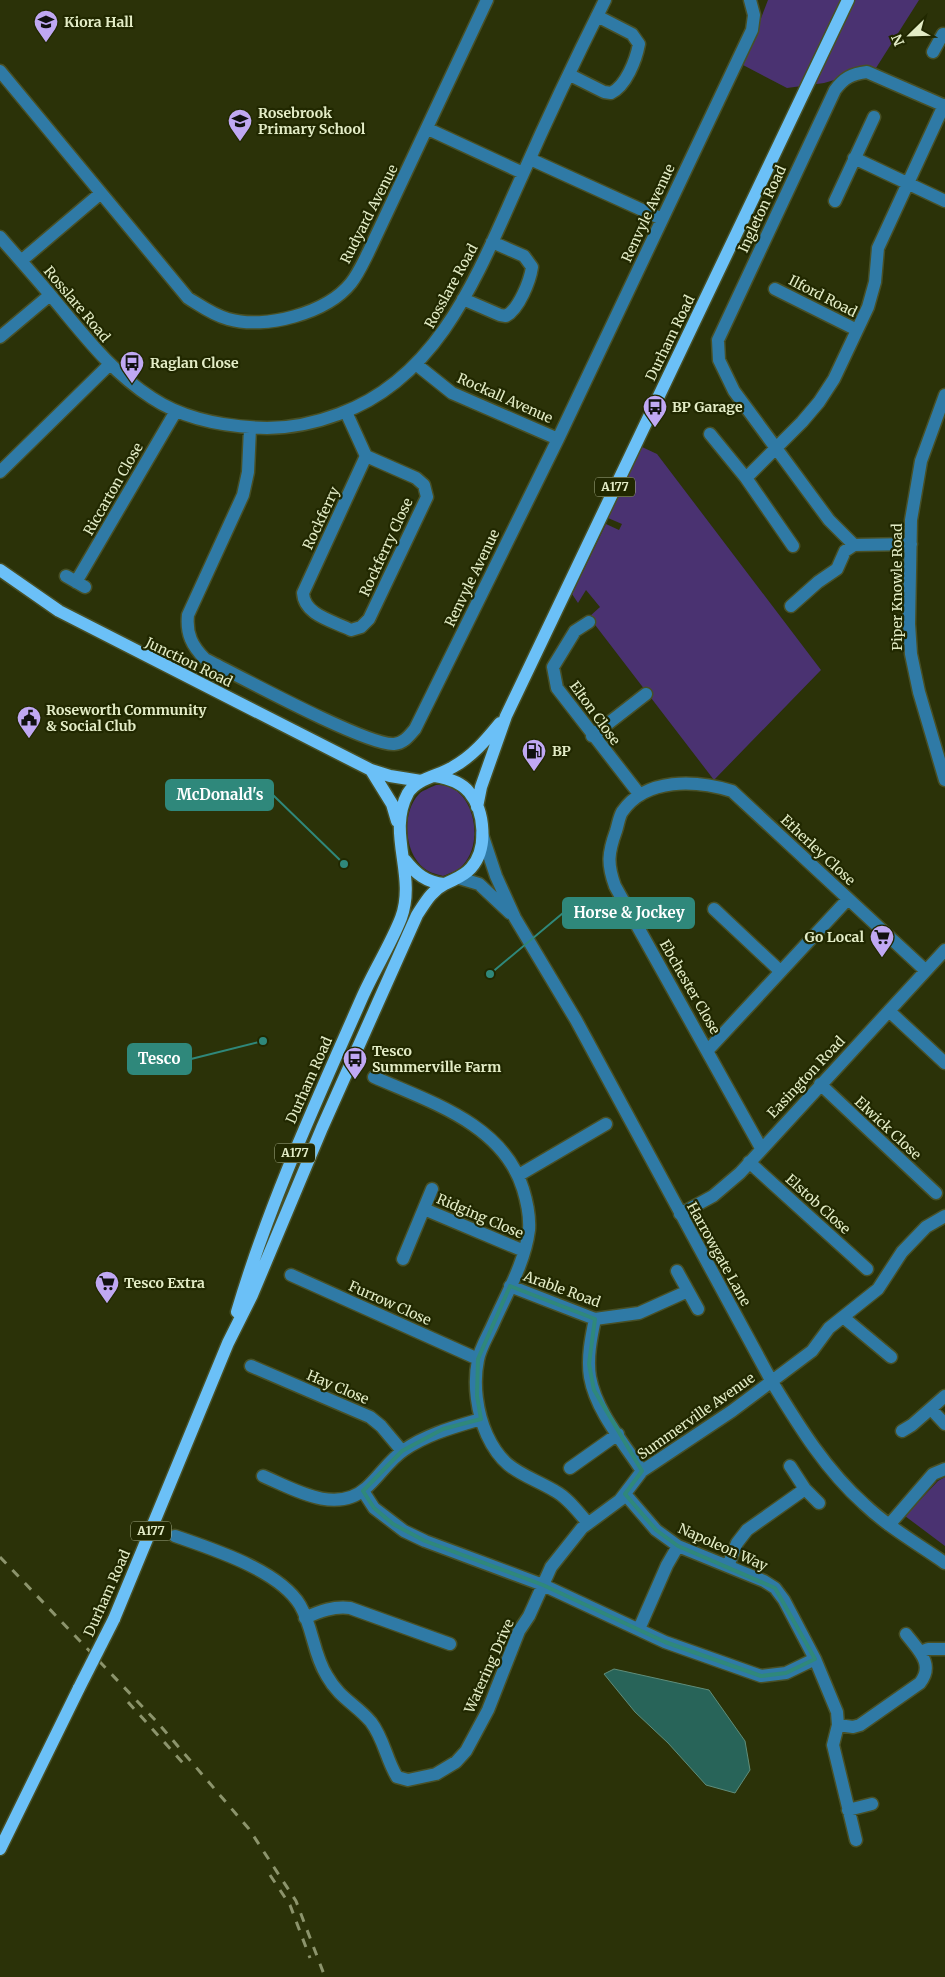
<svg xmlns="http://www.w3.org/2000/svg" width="945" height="1977" viewBox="0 0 945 1977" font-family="Merriweather,serif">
  <rect width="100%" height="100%" fill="#2b3208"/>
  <path fill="#4a3271" d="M768,0H919L876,68L824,83L787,88L743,65Z
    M642,447L657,454L821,670L714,780L589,617L600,607L586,590L578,603L572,594L606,524L619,530L622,524L608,518Z
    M436,785C473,782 486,841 463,865C458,871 450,873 443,876C437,874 430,873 425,869C404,854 401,813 419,794C423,790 430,788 436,785Z
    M945,1477V1546L905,1516L938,1481Z"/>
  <path fill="#286459" stroke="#608d7a" d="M614,1669L709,1690L745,1741L750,1770L735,1793L706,1785L668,1743L635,1712L604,1674Z"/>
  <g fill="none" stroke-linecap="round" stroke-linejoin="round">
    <defs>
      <path id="minor" d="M933,52L943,34
        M0,71L188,298C201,306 213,315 228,319C265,330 327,313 351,283C358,274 363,263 368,253L487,0
        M570,75L604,92L611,93C626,86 636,60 639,44L632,34L597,16
        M428,129L523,173
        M854,158L945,201
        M530,159L662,219
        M835,201L874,117
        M0,237C19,259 39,281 57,303C87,339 112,372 152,398C185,420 227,427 267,428C292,428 315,423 339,414C442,377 480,268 522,176C548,117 576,58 605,0
        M21,261L101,193
        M775,289L857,330
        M463,299L500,315L506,316C519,309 530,281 532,267L524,256L492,242
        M0,337L50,295
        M417,365L452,393L558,439
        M945,395L921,461L911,520L909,624L911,654L919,692L945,780
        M346,412L366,456L416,478L424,485L427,497L369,619L361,627L351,630C333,621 304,615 303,593L366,456
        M250,428L248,472L243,495L188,615C186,634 192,646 205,659C237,675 367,746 394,744C404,743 409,736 415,729L558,439L752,30L754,15L750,0
        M710,434L746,478L793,546
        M0,472L109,365
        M746,478L802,422L819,402L834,379L868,307L875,282L878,248L944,105
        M911,544L854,545L829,520L734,391L719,360L718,340L835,90C844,78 851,74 867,72L945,106
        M66,576L85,587
        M76,582L176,411
        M791,606L818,582L837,569L845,551L854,545
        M589,622L575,631L553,667L557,688L640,795
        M592,736L646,694
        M482,834L496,876L515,918L576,1020L772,1382C799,1426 825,1469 864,1504C888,1527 918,1544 945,1563
        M459,878L479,884L510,913
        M714,909L779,970
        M889,1011L945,1063
        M708,1050L848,899
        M374,1077C430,1102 503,1124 523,1189C527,1202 530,1216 529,1230C525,1262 507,1293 494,1322C489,1334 480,1348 478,1360C473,1384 477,1413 487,1435C504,1472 524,1473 555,1491C568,1498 578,1512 588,1523
        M820,1084L936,1193
        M761,1148L615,886C607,864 608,853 616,831C618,825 619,817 622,812C646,777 696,780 732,791L925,970
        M749,1162L867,1269
        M519,1175L606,1124
        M424,1209L524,1251
        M680,1214L713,1196L740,1173L945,950
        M403,1259L432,1189
        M677,1271L698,1309
        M291,1275L478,1359
        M510,1286L595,1319L639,1313L688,1291
        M843,1317L891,1357
        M595,1319C591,1338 587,1358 590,1377C596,1411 623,1442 642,1471
        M251,1366L370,1417L381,1426L402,1451
        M931,1409L945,1424
        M902,1431L912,1425L945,1396
        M790,1466L805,1489L819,1503
        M570,1468L618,1434
        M263,1476C293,1489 336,1515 366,1488C379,1477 389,1460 404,1450C427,1434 454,1427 481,1419
        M363,1491L374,1508L404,1531L425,1541L543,1585L665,1642L761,1676L786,1673L815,1659
        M625,1494L656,1530L678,1546L764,1581L775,1588L784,1600L815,1659L837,1712L838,1725L833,1745L856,1840
        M889,1525L933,1474L945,1469
        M175,1536C212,1549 279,1570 300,1605C313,1627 313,1654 327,1676C340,1699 356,1704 371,1722C384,1739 386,1759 397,1777L408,1780L436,1774L456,1762L466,1751L488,1710L519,1631L529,1616L551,1567L582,1528L620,1500L642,1471L732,1411L812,1351L829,1328L878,1289L902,1252L926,1227L945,1216
        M728,1566L737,1543L747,1530L805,1489
        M305,1618C320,1611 334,1606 350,1608L450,1644
        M639,1629L667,1565L678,1546
        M920,1652L928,1649H945
        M838,1725L853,1727L860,1725L920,1683C935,1664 918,1650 906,1634
        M848,1810L872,1804"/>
      <path id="major" d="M0,570L59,611L371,770L390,776L421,781
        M371,770L392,804L397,821
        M477,807L481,787L506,716L848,0
        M405,860C416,874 426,882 444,884
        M237,1312C269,1204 316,1102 361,1000C373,972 390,946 401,918C417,875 386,833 408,793C417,778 439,776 453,767C473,756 486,740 500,723
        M114,1619L228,1343L252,1295L322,1128L417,915C425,903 431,891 445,884C454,879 463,877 471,868C488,849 485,811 469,792C461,782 447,778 435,776
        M0,1849L79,1688"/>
    </defs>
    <use href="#minor" stroke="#485026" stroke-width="15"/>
    <use href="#major" stroke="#485026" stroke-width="15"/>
    <use href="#minor" stroke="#2f7aa6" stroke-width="12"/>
    <use href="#major" stroke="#6bc0f7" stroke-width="12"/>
    <path stroke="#8c946c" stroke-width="3" stroke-dasharray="9 9" stroke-linecap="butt" d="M0,1557L158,1723L249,1829L296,1901L325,1977
      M128,1702L183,1763
      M270,1875L290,1905L310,1958"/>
    <defs>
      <path id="major-bridge" d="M79,1688L114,1619"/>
    </defs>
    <use href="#major-bridge" stroke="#485026" stroke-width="15" stroke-linecap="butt"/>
    <use href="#major-bridge" stroke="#6bc0f7" stroke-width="12"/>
  </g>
  <path fill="none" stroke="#2f887b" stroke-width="4" stroke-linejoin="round" d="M510,1286L595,1319L589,1364L594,1390L642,1471L625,1494L656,1530L678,1546L775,1588L815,1659L786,1673L761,1676L665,1642L543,1585L425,1541L393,1524L374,1508L363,1491L402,1451L443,1429L481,1419L477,1396L478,1359Z"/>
  <defs>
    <symbol id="school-pin" viewBox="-11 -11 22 30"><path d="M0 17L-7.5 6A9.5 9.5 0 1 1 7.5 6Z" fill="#c0a8f3" stroke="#212800"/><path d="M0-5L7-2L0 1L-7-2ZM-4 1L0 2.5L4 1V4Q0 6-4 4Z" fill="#111"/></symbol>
    <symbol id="bus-pin" viewBox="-11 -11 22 30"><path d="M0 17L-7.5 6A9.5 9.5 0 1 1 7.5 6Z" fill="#c0a8f3" stroke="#212800"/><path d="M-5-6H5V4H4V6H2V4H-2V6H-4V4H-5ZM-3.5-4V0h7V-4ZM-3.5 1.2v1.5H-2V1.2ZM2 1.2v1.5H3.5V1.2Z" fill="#111"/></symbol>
    <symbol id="civic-pin" viewBox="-11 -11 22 30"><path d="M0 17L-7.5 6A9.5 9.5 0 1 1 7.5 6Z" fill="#c0a8f3" stroke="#212800"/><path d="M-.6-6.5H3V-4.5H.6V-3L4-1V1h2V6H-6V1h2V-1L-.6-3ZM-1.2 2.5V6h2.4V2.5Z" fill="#111"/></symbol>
    <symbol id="fuel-pin" viewBox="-11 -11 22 30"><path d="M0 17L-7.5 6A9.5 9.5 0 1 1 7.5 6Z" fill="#c0a8f3" stroke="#212800"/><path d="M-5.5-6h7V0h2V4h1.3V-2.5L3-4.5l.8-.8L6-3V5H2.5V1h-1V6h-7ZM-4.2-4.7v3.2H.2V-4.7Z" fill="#111"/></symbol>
    <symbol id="supermarket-pin" viewBox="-11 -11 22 30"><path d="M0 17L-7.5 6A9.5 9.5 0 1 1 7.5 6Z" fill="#c0a8f3" stroke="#212800"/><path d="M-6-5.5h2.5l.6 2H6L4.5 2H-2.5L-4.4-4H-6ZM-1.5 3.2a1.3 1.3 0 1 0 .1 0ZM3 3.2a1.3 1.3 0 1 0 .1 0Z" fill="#111"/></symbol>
  </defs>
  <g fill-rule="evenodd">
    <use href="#school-pin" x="32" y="8" width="28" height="38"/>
    <use href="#school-pin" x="226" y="107" width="28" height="38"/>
    <use href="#bus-pin" x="118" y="349" width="28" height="38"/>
    <use href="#bus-pin" x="641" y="393" width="28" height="38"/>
    <use href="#civic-pin" x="15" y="704" width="28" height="38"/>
    <use href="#fuel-pin" x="520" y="737" width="28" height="38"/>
    <use href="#supermarket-pin" x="868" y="923" width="28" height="38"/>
    <use href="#bus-pin" x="341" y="1045" width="28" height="38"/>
    <use href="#supermarket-pin" x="93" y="1269" width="28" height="38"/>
  </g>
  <g text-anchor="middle" stroke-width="4.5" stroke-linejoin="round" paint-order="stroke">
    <g fill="#212800" stroke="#a9b18b" stroke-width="1">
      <rect x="595" y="477.5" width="40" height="19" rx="4"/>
      <rect x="275" y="1143.5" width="40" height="19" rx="4"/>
      <rect x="131" y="1521.5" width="40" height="19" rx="4"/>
    </g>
    <g font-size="12" font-weight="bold" fill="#e3ecc6">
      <text x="615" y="491">A177</text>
      <text x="295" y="1157">A177</text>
      <text x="151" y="1535">A177</text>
    </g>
    <g font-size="14" font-weight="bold" fill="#e3ecc6" stroke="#212800" text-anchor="start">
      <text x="64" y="27">Kiora Hall</text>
      <text x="258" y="118">Rosebrook<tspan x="258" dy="16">Primary School</tspan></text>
      <text x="150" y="368">Raglan Close</text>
      <text x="672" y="412">BP Garage</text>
      <text x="46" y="715">Roseworth Community<tspan x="46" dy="16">&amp; Social Club</tspan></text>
      <text x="552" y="756">BP</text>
      <text x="864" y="942" text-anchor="end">Go Local</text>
      <text x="372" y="1056">Tesco<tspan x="372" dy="16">Summerville Farm</tspan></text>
      <text x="124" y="1288">Tesco Extra</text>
    </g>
    <g font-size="14" fill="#e3ecc6" stroke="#212800">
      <text transform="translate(762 209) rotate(-65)" y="5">Ingleton Road</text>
      <text transform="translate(648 213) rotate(-65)" y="5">Renvyle Avenue</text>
      <text transform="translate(369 214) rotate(-63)" y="5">Rudyard Avenue</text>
      <text transform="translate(451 286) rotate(-61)" y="5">Rosslare Road</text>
      <text transform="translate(823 296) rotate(27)" y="5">Ilford Road</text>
      <text transform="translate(77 304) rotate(50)" y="5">Rosslare Road</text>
      <text transform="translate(670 338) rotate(-64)" y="5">Durham Road</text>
      <text transform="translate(505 398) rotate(24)" y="5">Rockall Avenue</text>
      <text transform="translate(113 489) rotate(-60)" y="5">Riccarton Close</text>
      <text transform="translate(321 518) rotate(-65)" y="5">Rockferry</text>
      <text transform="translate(386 547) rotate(-65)" y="5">Rockferry Close</text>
      <text transform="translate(472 578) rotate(-64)" y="5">Renvyle Avenue</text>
      <text transform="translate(897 587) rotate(-90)" y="5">Piper Knowle Road</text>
      <text transform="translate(189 662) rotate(26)" y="5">Junction Road</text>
      <text transform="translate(595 713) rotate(54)" y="5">Elton Close</text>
      <text transform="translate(818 850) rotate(43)" y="5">Etherley Close</text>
      <text transform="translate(690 987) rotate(60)" y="5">Ebchester Close</text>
      <text transform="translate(806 1077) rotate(-47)" y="5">Easington Road</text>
      <text transform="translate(309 1080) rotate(-66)" y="5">Durham Road</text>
      <text transform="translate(888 1128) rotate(43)" y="5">Elwick Close</text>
      <text transform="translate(818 1204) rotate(42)" y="5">Elstob Close</text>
      <text transform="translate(480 1216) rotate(23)" y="5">Ridging Close</text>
      <text transform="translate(719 1254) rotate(61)" y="5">Harrowgate Lane</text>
      <text transform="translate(562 1289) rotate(20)" y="5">Arable Road</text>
      <text transform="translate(390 1303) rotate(24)" y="5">Furrow Close</text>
      <text transform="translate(338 1387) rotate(23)" y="5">Hay Close</text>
      <text transform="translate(696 1416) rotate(-35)" y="5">Summerville Avenue</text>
      <text transform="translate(723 1547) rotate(24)" y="5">Napoleon Way</text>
      <text transform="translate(107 1593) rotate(-66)" y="5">Durham Road</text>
      <text transform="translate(489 1666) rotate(-66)" y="5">Watering Drive</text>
    </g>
  </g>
  <path fill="none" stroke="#2f887b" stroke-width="2" d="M344 864L273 795M490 974L563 913M263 1041L191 1059"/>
  <g fill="#2f887b" stroke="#212800" stroke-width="2">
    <circle cx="344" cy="864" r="5"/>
    <circle cx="490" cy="974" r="5"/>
    <circle cx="263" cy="1041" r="5"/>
  </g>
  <g fill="#2f887b" stroke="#2f887b" stroke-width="2">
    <rect x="166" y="780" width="107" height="30" rx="5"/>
    <rect x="563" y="898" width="131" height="30" rx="5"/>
    <rect x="128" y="1044" width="63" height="30" rx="5"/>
  </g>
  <g font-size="15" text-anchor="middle" font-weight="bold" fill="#fff">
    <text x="220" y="800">McDonald's</text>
    <text x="629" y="918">Horse &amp; Jockey</text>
    <text x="159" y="1064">Tesco</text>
  </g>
  <g transform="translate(910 35) rotate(247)" stroke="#212800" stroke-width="4" paint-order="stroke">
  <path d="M0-4L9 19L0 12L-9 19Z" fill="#e3ecc6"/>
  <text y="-8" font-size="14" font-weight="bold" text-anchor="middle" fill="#e3ecc6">N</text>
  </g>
</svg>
